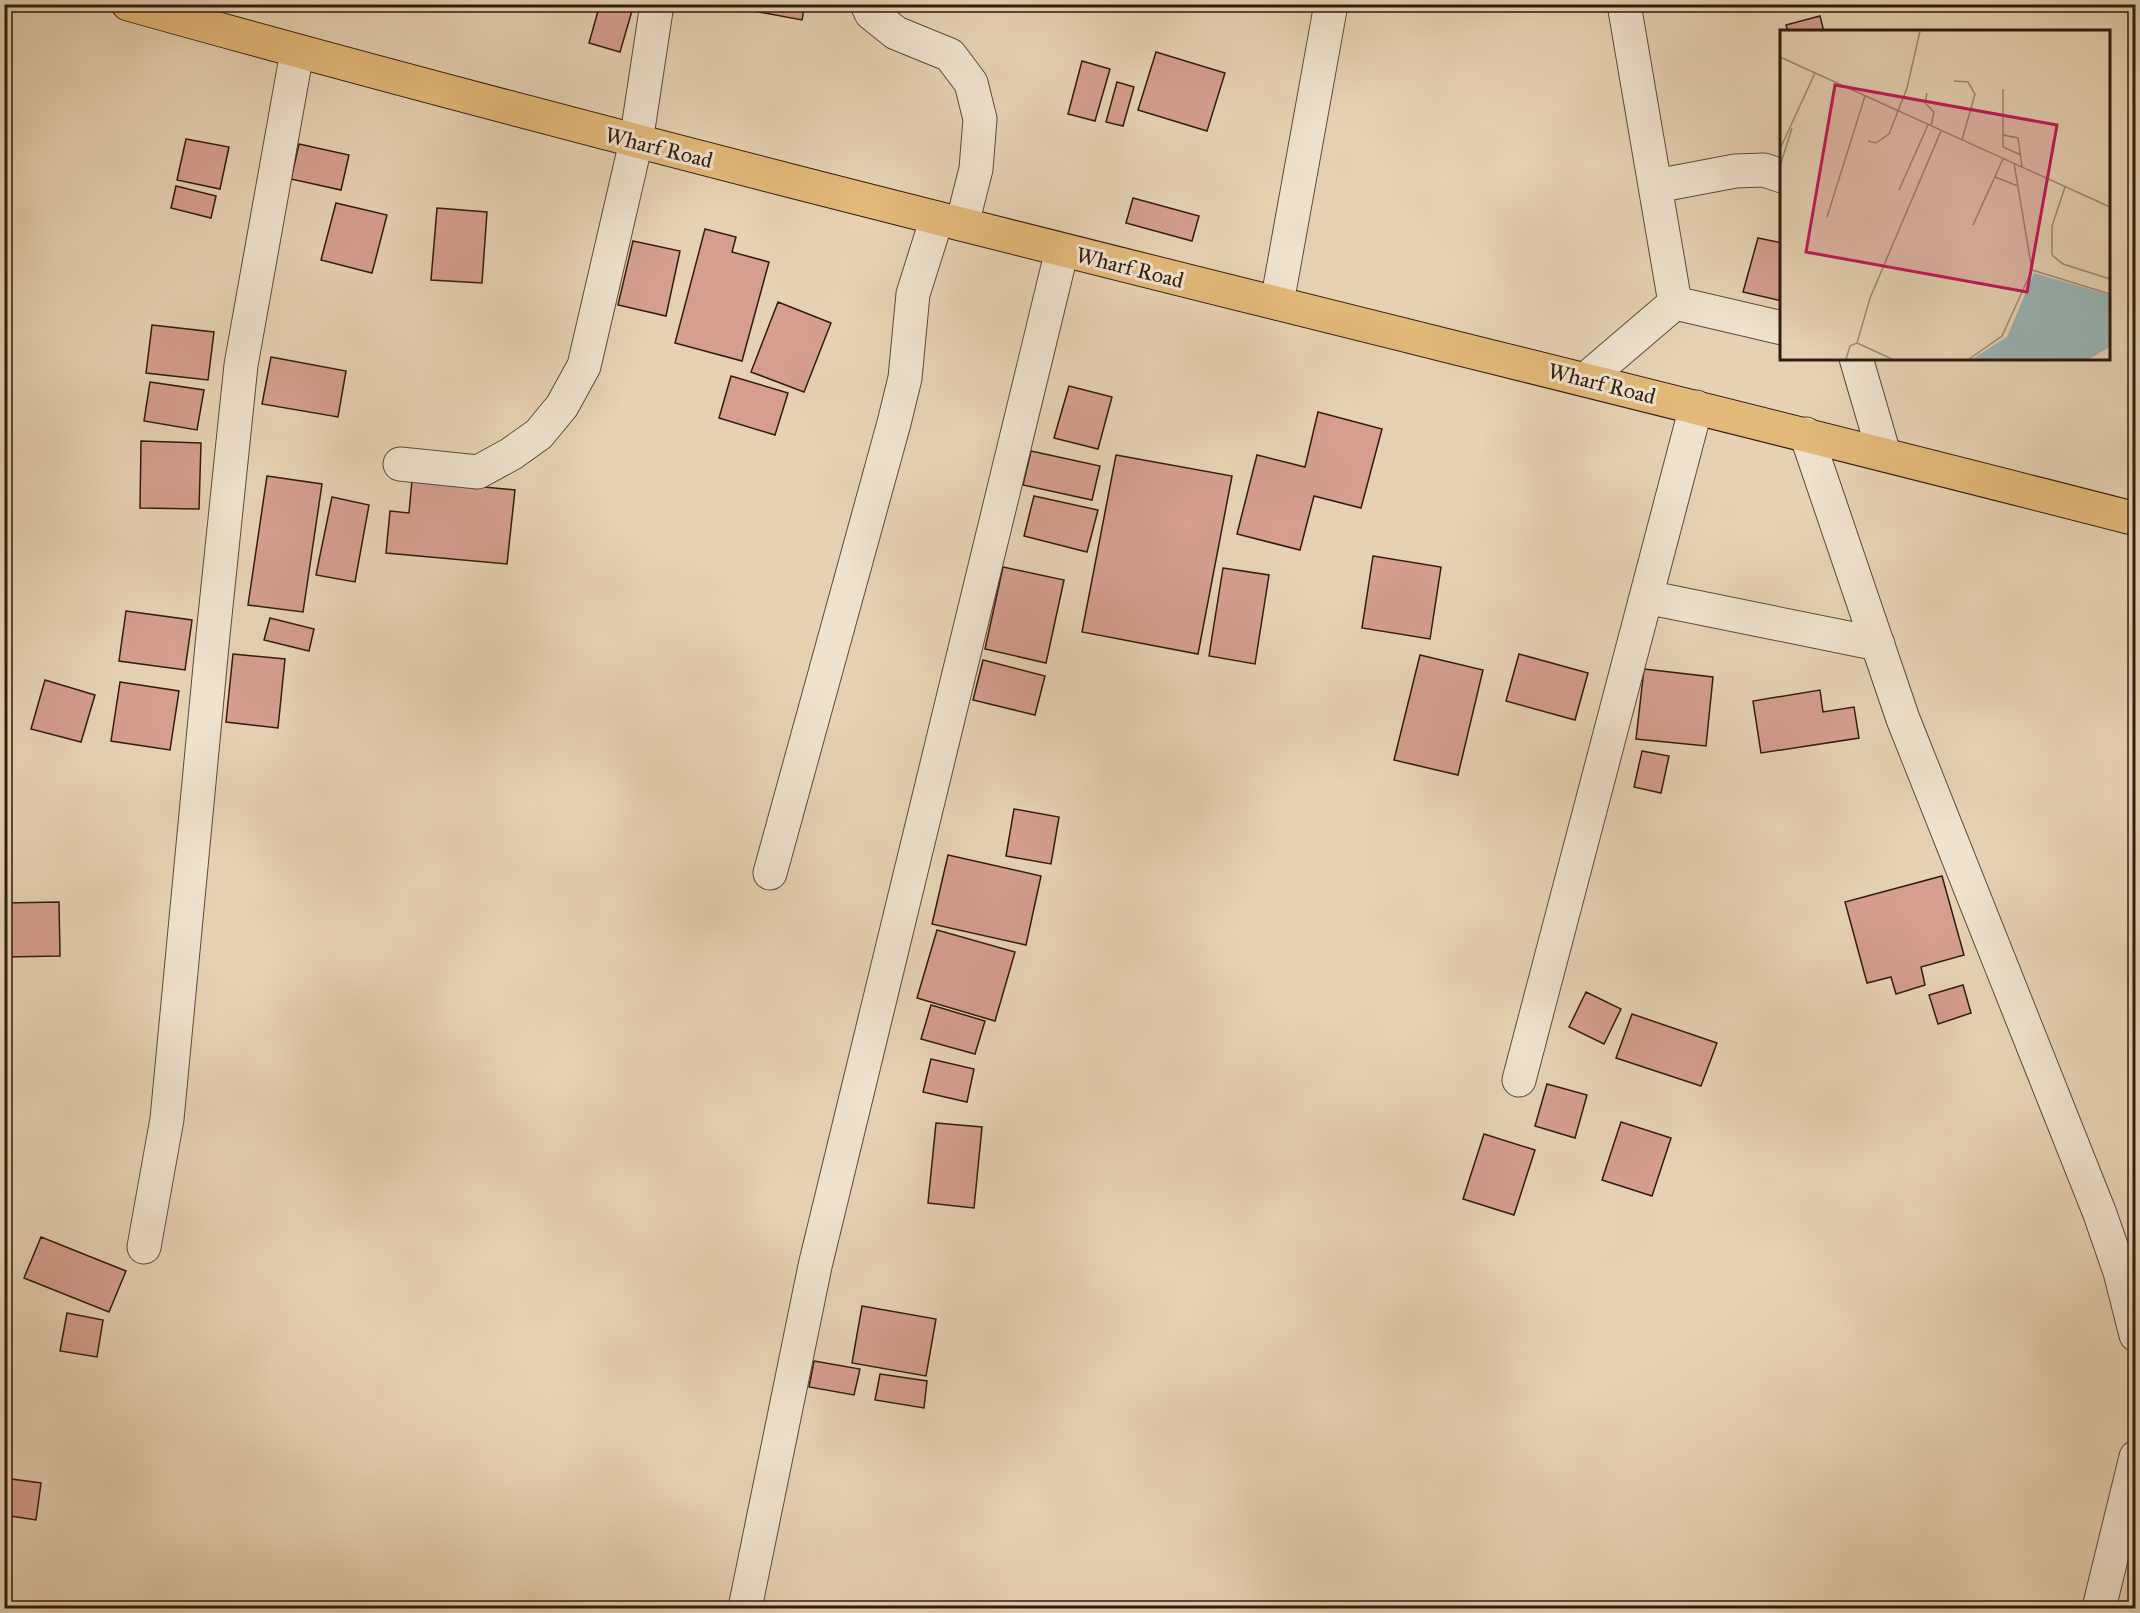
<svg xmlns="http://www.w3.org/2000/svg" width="2140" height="1613" viewBox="0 0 2140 1613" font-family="'IM FELL Great Primer',serif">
  <rect width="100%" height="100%" fill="#e6d2b3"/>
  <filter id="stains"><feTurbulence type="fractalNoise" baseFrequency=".00333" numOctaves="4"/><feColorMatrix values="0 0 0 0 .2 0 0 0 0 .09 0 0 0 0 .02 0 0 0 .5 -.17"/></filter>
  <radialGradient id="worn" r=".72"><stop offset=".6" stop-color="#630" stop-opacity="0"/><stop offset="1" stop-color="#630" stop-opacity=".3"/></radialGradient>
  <path fill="#d59e8f" stroke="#311c0c" stroke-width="1.5" d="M356,4H379L378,10Z
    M600,4H634L620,52L589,43Z
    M716,4H805L802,20Z
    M1820,16L1824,32H1788L1786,25Z
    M1156,52L1225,73L1207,131L1138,110Z
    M1082,61L1110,69L1095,121L1068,114Z
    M1117,82L1134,87L1123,126L1106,122Z
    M186,139L229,147L220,189L177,180Z
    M299,144L349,155L341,190L291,179Z
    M176,186L216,196L211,218L171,208Z
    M1133,198L1199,216L1192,241L1126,223Z
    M336,203L387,215L372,273L321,260Z
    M437,208L487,212L482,283L431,280Z
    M705,229L736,237L732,252L769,262L742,361L675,343Z
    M1758,238L1782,243V301L1743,292Z
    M633,241L680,251L666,316L618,305Z
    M778,302L831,323L804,392L751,372Z
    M152,325L214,332L208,380L146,373Z
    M271,357L346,371L338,417L262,404Z
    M731,376L788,393L775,435L719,418Z
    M150,382L204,390L197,430L144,421Z
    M1069,386L1112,397L1098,449L1054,438Z
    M1318,412L1382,429L1361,508L1314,496L1300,550L1237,534L1257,455L1305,467Z
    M141,441L201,443L199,509L140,508Z
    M1031,451L1100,466L1092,500L1023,485Z
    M1116,455L1232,476L1198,654L1082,632Z
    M267,476L322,484L303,612L248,605Z
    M412,480L515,490L507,564L386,553L390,511L409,513Z
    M1034,496L1098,510L1087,552L1024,536Z
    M332,497L369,505L355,582L316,575Z
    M1373,556L1441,567L1430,639L1362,628Z
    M1003,567L1064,580L1046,663L985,649Z
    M1223,568L1269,575L1255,664L1209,656Z
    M126,611L192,620L185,670L119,661Z
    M270,618L314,629L309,651L264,640Z
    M233,654L285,659L278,728L226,722Z
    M1519,654L1588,673L1575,720L1506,701Z
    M1420,655L1483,670L1458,775L1394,760Z
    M983,660L1045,676L1035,715L973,700Z
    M1644,669L1713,677L1706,746L1636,739Z
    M45,680L95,695L81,742L31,729Z
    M120,682L179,691L170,750L111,741Z
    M1820,690L1823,712L1854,707L1859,738L1761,753L1753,701Z
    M1642,751L1669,756L1661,793L1634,787Z
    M1014,809L1059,817L1051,864L1006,856Z
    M948,855L1041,876L1026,945L932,924Z
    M1942,876L1964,955L1921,967L1925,985L1896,994L1891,977L1867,983L1845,902Z
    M59,902L60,956L4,957V903Z
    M937,930L1015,952L995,1021L917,998Z
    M1963,985L1971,1013L1938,1024L1929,995Z
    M1586,992L1621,1009L1604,1044L1569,1027Z
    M931,1005L985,1021L975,1054L921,1039Z
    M1632,1014L1717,1043L1701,1086L1616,1058Z
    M931,1059L974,1069L967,1102L923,1092Z
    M1547,1084L1587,1095L1575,1138L1535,1126Z
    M1621,1122L1671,1138L1652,1196L1602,1180Z
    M936,1123L982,1127L974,1208L928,1203Z
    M1484,1134L1535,1150L1514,1215L1463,1199Z
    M41,1237L126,1271L109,1312L24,1278Z
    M862,1306L936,1319L926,1376L852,1363Z
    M67,1313L103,1320L97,1357L60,1351Z
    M814,1361L860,1369L854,1395L809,1387Z
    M880,1374L927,1381L924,1408L875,1400Z
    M4,1478L41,1483L36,1520L4,1515Z"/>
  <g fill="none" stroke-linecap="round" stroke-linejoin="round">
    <defs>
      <path id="minor" d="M867,4L871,13L896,33L950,55L971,83L980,119L976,169L962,224
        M1624,4L1675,303
        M1656,186L1735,171L1764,170L1782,176
        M1277,303L1331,4
        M1675,303L1782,328
        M1856,358L1884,454
        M1586,379L1675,303
        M1806,434L1903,719L2100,1214L2120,1272L2136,1335
        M400,464L478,472L511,454L539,434L562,406L584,366L636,142L657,4
        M1646,597L1878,644
        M770,873L894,423L905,378L913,294L937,218
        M1519,1080L1696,407
        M144,1247L167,1119L213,635L241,365L297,52
        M745,1608L815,1266L1062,250
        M2099,1608L2136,1457"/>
      <path id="major" d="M128,4C793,190 1467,347 2136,519"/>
    </defs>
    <use href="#minor" stroke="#5e4a36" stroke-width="35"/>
    <use href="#major" stroke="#311c0c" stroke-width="35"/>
    <use href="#minor" stroke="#efe2ce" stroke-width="33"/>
    <use href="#major" stroke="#e3b97a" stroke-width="33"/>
  </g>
  <g text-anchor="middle" stroke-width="6" stroke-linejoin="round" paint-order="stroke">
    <g font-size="22" fill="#311c0c" stroke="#efe2ce">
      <text transform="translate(659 147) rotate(14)" y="8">Wharf Road</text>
      <text transform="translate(1130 267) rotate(14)" y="8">Wharf Road</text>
      <text transform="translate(1602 383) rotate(14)" y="8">Wharf Road</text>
    </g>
  </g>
  <g transform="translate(1780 30)">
    <rect width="330" height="330" fill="#e6d2b3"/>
    <path d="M254,243L330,265V317L309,329H192L227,307Z" fill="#99b5b5"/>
    <path fill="none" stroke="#9e8970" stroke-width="1.5" d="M0,27L330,177M174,51L188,52L195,64L182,110M147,63L145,73L154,82L151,96M223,105L238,108L242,137M88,111L96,113L109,104L127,58L140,1M223,117V59M223,117L241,125M0,119L35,43M0,136L12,98M215,147L238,156M285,157L272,196V225L283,234L330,249M119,160L148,95M47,187L85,66M193,195L223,129M252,240L330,264M77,313L112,329M66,329L70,316L77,313L90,268L161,101M189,329L222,306L252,240L234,133"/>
    <path fill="#c2185b" fill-opacity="0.15" stroke="#c2185b" stroke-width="3" d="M55,55L277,95L247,262L26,222Z"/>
    <rect width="330" height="330" fill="none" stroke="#311c0c" stroke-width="3"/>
  </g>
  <rect width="2140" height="1613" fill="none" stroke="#e6d2b3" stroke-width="24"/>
  <rect x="6" y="6" width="2128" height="1601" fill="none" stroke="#311c0c" stroke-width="3"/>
  <rect x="12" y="12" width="2116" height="1589" fill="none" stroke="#311c0c" stroke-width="1.5"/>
  <rect width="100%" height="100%" filter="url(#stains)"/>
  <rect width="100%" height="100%" fill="url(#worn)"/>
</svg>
